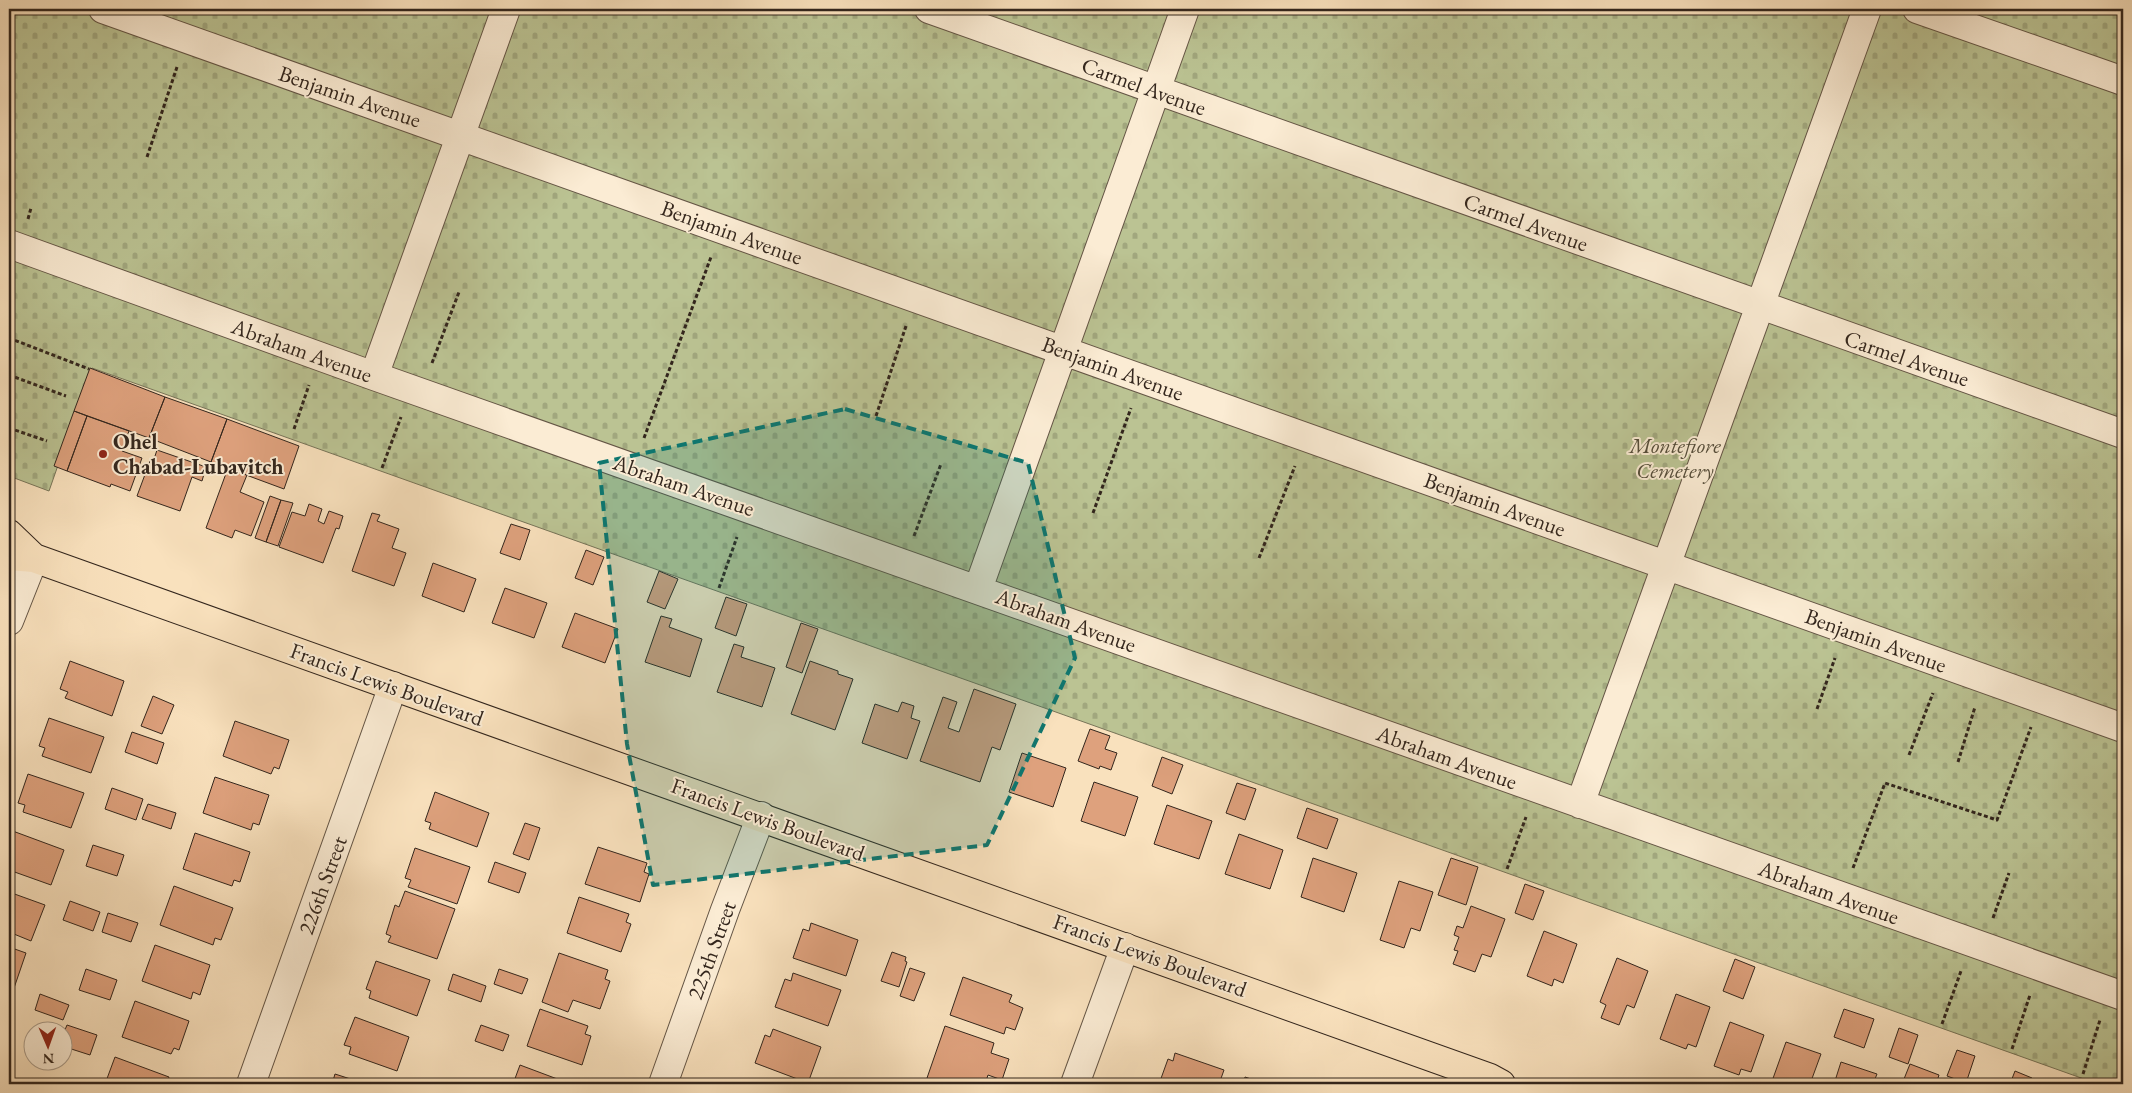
<svg xmlns="http://www.w3.org/2000/svg" width="2132" height="1093" viewBox="0 0 2132 1093" font-family="'EB Garamond',serif">
  <defs>
    <pattern id="cemetery-stones" width="16" height="16" patternUnits="userSpaceOnUse" patternTransform="scale(1.25)"><rect width="16" height="16" fill="#bbc393"/><path d="M2 7V4a2 2 0 0 1 4 0v3zM10 15v-3a2 2 0 0 1 4 0v3z" fill="#a1a77e"/></pattern>
  </defs>
  <rect width="100%" height="100%" fill="#f9e1bd"/>
  <filter id="stains"><feTurbulence type="fractalNoise" baseFrequency=".004" numOctaves="4"/><feColorMatrix values="0 0 0 0 .2 0 0 0 0 .09 0 0 0 0 .02 0 0 0 .5 -.17"/></filter>
  <radialGradient id="worn" r=".72"><stop offset=".6" stop-color="#630" stop-opacity="0"/><stop offset="1" stop-color="#630" stop-opacity=".3"/></radialGradient>
  <path fill="url(#cemetery-stones)" stroke="#777458" d="M9,9H2123V1084H2098L92,368L49,491L9,476Z"/>
  <path fill="#dea17d" stroke="#33261d" d="M90,368L165,397L149,438L74,411Z
    M165,397L227,419L211,462L149,438Z
    M74,411L87,416L67,471L54,466Z
    M87,416L129,431L122,451L142,458L130,491L111,484L110,487L67,471Z
    M227,419L299,446L284,489L211,462Z
    M157,450L206,467L202,481L192,477L180,511L137,496L150,461L153,462Z
    M228,468L247,475L240,492L264,502L251,536L235,530L232,538L206,528Z
    M270,496L281,500L266,542L255,538Z
    M281,500L293,503L278,546L266,542Z
    M309,504L322,509L318,521L324,524L329,511L343,516L339,529L336,528L323,563L279,547L292,512L305,516Z
    M372,513L380,515L377,521L399,529L392,548L406,553L394,586L352,571Z
    M511,524L530,530L520,560L500,553Z
    M586,550L604,557L593,585L575,578Z
    M433,563L476,579L464,612L422,596Z
    M659,571L678,579L665,609L647,602Z
    M505,588L547,603L534,638L492,623Z
    M726,597L747,604L736,636L715,628Z
    M575,613L618,629L605,663L562,647Z
    M661,616L672,619L669,627L702,639L690,677L645,662Z
    M801,623L818,629L802,673L786,667Z
    M734,644L744,647L741,657L775,668L762,707L717,692Z
    M70,661L124,681L112,716L65,698L68,692L60,689Z
    M810,661L838,671V674L853,679L835,730L791,714Z
    M974,689L1016,704L1000,750L992,747L980,782L920,761L943,697L957,702L948,728L959,732Z
    M153,696L174,705L162,734L141,726Z
    M902,702L914,706L911,718L920,721L907,759L862,743L875,704L898,712Z
    M49,718L104,737L91,773L42,756L45,748L39,746Z
    M235,721L289,740L279,769L274,767L271,774L223,756Z
    M1090,729L1110,736L1105,749L1117,753L1111,770L1100,766L1099,769L1078,761Z
    M132,732L164,743L157,764L125,752Z
    M1022,753L1066,768L1053,807L1009,792Z
    M1162,757L1183,765L1172,794L1152,786Z
    M28,774L84,793L71,828L23,812L25,805L18,803Z
    M215,777L269,795L259,825L253,823L251,830L203,813Z
    M1094,782L1138,797L1125,836L1081,821Z
    M1237,783L1256,789L1245,820L1226,813Z
    M112,788L143,799L136,820L105,809Z
    M435,792L489,813L477,847L429,829L431,823L425,821Z
    M148,804L176,813L171,829L142,819Z
    M1167,805L1212,821L1199,859L1154,844Z
    M1307,808L1338,819L1327,849L1297,838Z
    M525,823L540,828L529,860L513,854Z
    M10,830L64,850L51,885L9,870Z
    M195,833L250,852L240,882L234,880L232,886L183,869Z
    M1239,834L1283,850L1270,889L1225,874Z
    M93,845L124,855L117,876L86,866Z
    M598,847L647,863L644,872L649,874L640,902L585,884Z
    M415,848L470,867L457,904L408,887L411,880L405,878Z
    M1313,858L1357,873L1344,912L1301,897Z
    M1451,858L1478,867L1466,905L1438,895Z
    M495,862L526,873L519,893L488,882Z
    M1399,881L1433,892L1420,931L1411,928L1404,948L1380,940Z
    M1525,884L1544,891L1533,920L1515,913Z
    M174,886L233,908L221,940L215,938L213,945L160,925Z
    M405,891L455,909L437,959L388,942L391,936L386,934L395,905L399,907Z
    M9,892L45,905L31,941L9,932Z
    M579,897L629,914L626,922L631,924L621,952L567,933Z
    M70,901L100,912L93,931L63,920Z
    M1471,906L1505,919L1491,957L1482,954L1475,972L1453,964L1458,951L1454,950L1459,937L1454,935L1457,926L1463,928Z
    M108,913L138,923L131,942L102,932Z
    M811,923L858,940L846,976L793,958L803,929L809,931Z
    M1544,931L1577,944L1563,983L1554,979L1552,986L1527,976Z
    M155,945L210,965L200,995L193,992L191,999L142,981Z
    M9,947L26,953L13,991L9,989Z
    M892,952L906,957L905,961L907,962L899,987L881,981Z
    M559,953L608,970L605,979L610,981L600,1009L573,1000L568,1012L542,1002Z
    M1617,958L1648,971L1634,1008L1627,1005L1619,1025L1601,1018L1606,1005L1600,1002Z
    M1735,959L1755,967L1743,999L1723,991Z
    M376,961L430,980L417,1016L369,998L371,991L366,989Z
    M910,968L925,973L914,1001L900,996Z
    M86,969L117,980L110,1000L79,990Z
    M499,969L528,979L522,994L494,984Z
    M793,973L841,990L828,1026L775,1007L785,979L791,981Z
    M453,974L486,986L481,1002L448,990Z
    M963,977L1012,995L1009,1002L1023,1008L1015,1030L1006,1027L1004,1034L950,1015Z
    M40,994L69,1005L63,1020L35,1010Z
    M1676,994L1710,1007L1696,1047L1688,1044L1686,1049L1660,1039Z
    M135,1001L189,1021L179,1050L174,1048L171,1054L122,1037Z
    M540,1009L588,1026L585,1034L591,1036L582,1065L527,1046Z
    M1844,1009L1874,1019L1864,1048L1834,1037Z
    M355,1017L409,1037L397,1071L349,1054L351,1047L344,1045Z
    M1730,1022L1764,1035L1751,1072L1741,1069L1739,1075L1714,1066Z
    M67,1025L97,1035L90,1055L62,1046V1037Z
    M481,1025L509,1035L503,1051L475,1041Z
    M945,1026L994,1043L991,1053L1009,1059L1002,1080L988,1075L985,1084H944L927,1078Z
    M1899,1028L1918,1035L1908,1064L1889,1057Z
    M773,1029L821,1047L808,1083L755,1063L765,1035L770,1037Z
    M1786,1042L1821,1054L1810,1084H1771Z
    M1957,1050L1975,1056L1966,1083L1947,1076Z
    M1175,1053L1224,1070L1219,1084H1159L1168,1059L1173,1061Z
    M115,1057L169,1077L167,1084H105Z
    M1841,1062L1877,1074L1873,1084H1834Z
    M1910,1064L1939,1075L1936,1084H1902Z
    M520,1065L568,1083V1084H513Z
    M2015,1071L2032,1078L2029,1084H2010Z
    M335,1074L366,1084H332Z
    M1245,1077L1266,1084H1243Z"/>
  <g fill="none" stroke-linecap="round" stroke-linejoin="round">
    <defs>
      <path id="minor" d="M103,9L2123,728
        M929,9L2123,434
        M1917,9L2123,81
        M9,244L374,376L2123,996
        M374,376L506,9
        M978,589L1185,9
        M9,621L34,558
        M1580,804L1867,9
        M251,1084L393,686
        M663,1084L725,910L761,816
        M1075,1084L1125,947"/>
      <path id="major" d="M9,534L34,558
        M9,556L34,558L1490,1078L1501,1084"/>
    </defs>
    <use href="#minor" stroke="#645545" stroke-width="30"/>
    <use href="#major" stroke="#33261d" stroke-width="30"/>
    <path stroke="#33261d" stroke-width="3" stroke-dasharray="4 2.5" stroke-linecap="butt" d="M147,157L177,67
      M28,219L31,208
      M9,287L11,278
      M9,338L89,369
      M432,363L459,292
      M9,375L66,396
      M876,416L906,326
      M9,428L47,441
      M294,429L309,385
      M644,438L711,257
      M382,468L401,417
      M1093,513L1131,408
      M914,536L941,464
      M1259,558L1295,466
      M719,588L737,537
      M1817,709L1835,658
      M1909,755L1933,693
      M1958,762L1975,707
      M1853,868L1885,783L1997,820L2031,727
      M1507,869L1526,817
      M1993,918L2009,873
      M1942,1024L1961,971
      M2012,1049L2030,995
      M2083,1074L2100,1020"/>
    <use href="#minor" stroke="#fbecd4" stroke-width="28"/>
    <use href="#major" stroke="#f9e1bd" stroke-width="28"/>
  </g>
  <path fill="#0f766e" fill-opacity="0.2" stroke="#0f766e" stroke-width="4" stroke-dasharray="10 6" stroke-linejoin="round" d="M845,409L1028,463L1075,658L987,845L653,885L627,744L599,463Z"/>
  <circle fill="#8f2418" stroke="#fbecd4" stroke-width="2" cx="103" cy="454" r="5"/>
  <g text-anchor="middle" stroke-width="4" stroke-linejoin="round" paint-order="stroke">
    <g font-size="22" fill="#33261d" stroke="#fbecd4">
      <text transform="translate(1144 86) rotate(20)" y="8">Carmel Avenue</text>
      <text transform="translate(350 96) rotate(19)" y="8">Benjamin Avenue</text>
      <text transform="translate(1526 222) rotate(20)" y="8">Carmel Avenue</text>
      <text transform="translate(732 232) rotate(20)" y="8">Benjamin Avenue</text>
      <text transform="translate(302 350) rotate(20)" y="8">Abraham Avenue</text>
      <text transform="translate(1907 358) rotate(19)" y="8">Carmel Avenue</text>
      <text transform="translate(1113 368) rotate(20)" y="8">Benjamin Avenue</text>
      <text transform="translate(684 485) rotate(19)" y="8">Abraham Avenue</text>
      <text transform="translate(1495 504) rotate(20)" y="8">Benjamin Avenue</text>
      <text transform="translate(1066 620) rotate(20)" y="8">Abraham Avenue</text>
      <text transform="translate(1876 640) rotate(20)" y="8">Benjamin Avenue</text>
      <text transform="translate(387 684) rotate(20)" y="8">Francis Lewis Boulevard</text>
      <text transform="translate(1447 757) rotate(20)" y="8">Abraham Avenue</text>
      <text transform="translate(768 819) rotate(20)" y="8">Francis Lewis Boulevard</text>
      <text transform="translate(322 885) rotate(-70)" y="8">226th Street</text>
      <text transform="translate(1829 892) rotate(20)" y="8">Abraham Avenue</text>
      <text transform="translate(711 950) rotate(-70)" y="8">225th Street</text>
      <text transform="translate(1150 955) rotate(20)" y="8">Francis Lewis Boulevard</text>
    </g>
    <g font-size="22" font-weight="bold" fill="#33261d" stroke="#fbecd4" text-anchor="start">
      <text x="113" y="449">Ohel<tspan x="113" dy="25">Chabad-Lubavitch</tspan></text>
    </g>
    <g font-size="22" font-style="italic" fill="#554d3a" stroke="#fbecd4">
      <text x="1675" y="453">Montefiore<tspan x="1675" dy="25">Cemetery</tspan></text>
    </g>
  </g>
  <rect width="2132" height="1093" fill="none" stroke="#f9e1bd" stroke-width="30"/>
  <rect x="10" y="10" width="2112" height="1073" fill="none" stroke="#33261d" stroke-width="2.5"/>
  <rect x="15" y="15" width="2102" height="1063" fill="none" stroke="#33261d"/>
  <g transform="translate(48 1046) rotate(178)"><circle r="24" fill="#fbecd4" stroke="#ab9d8b"/>
  <path d="M0-4L9 19L0 12L-9 19Z" fill="#8f2418"/>
  <text y="-8" font-size="14" font-weight="bold" text-anchor="middle" fill="#33261d">N</text>
  </g>
  <rect width="100%" height="100%" filter="url(#stains)"/>
  <rect width="100%" height="100%" fill="url(#worn)"/>
</svg>
